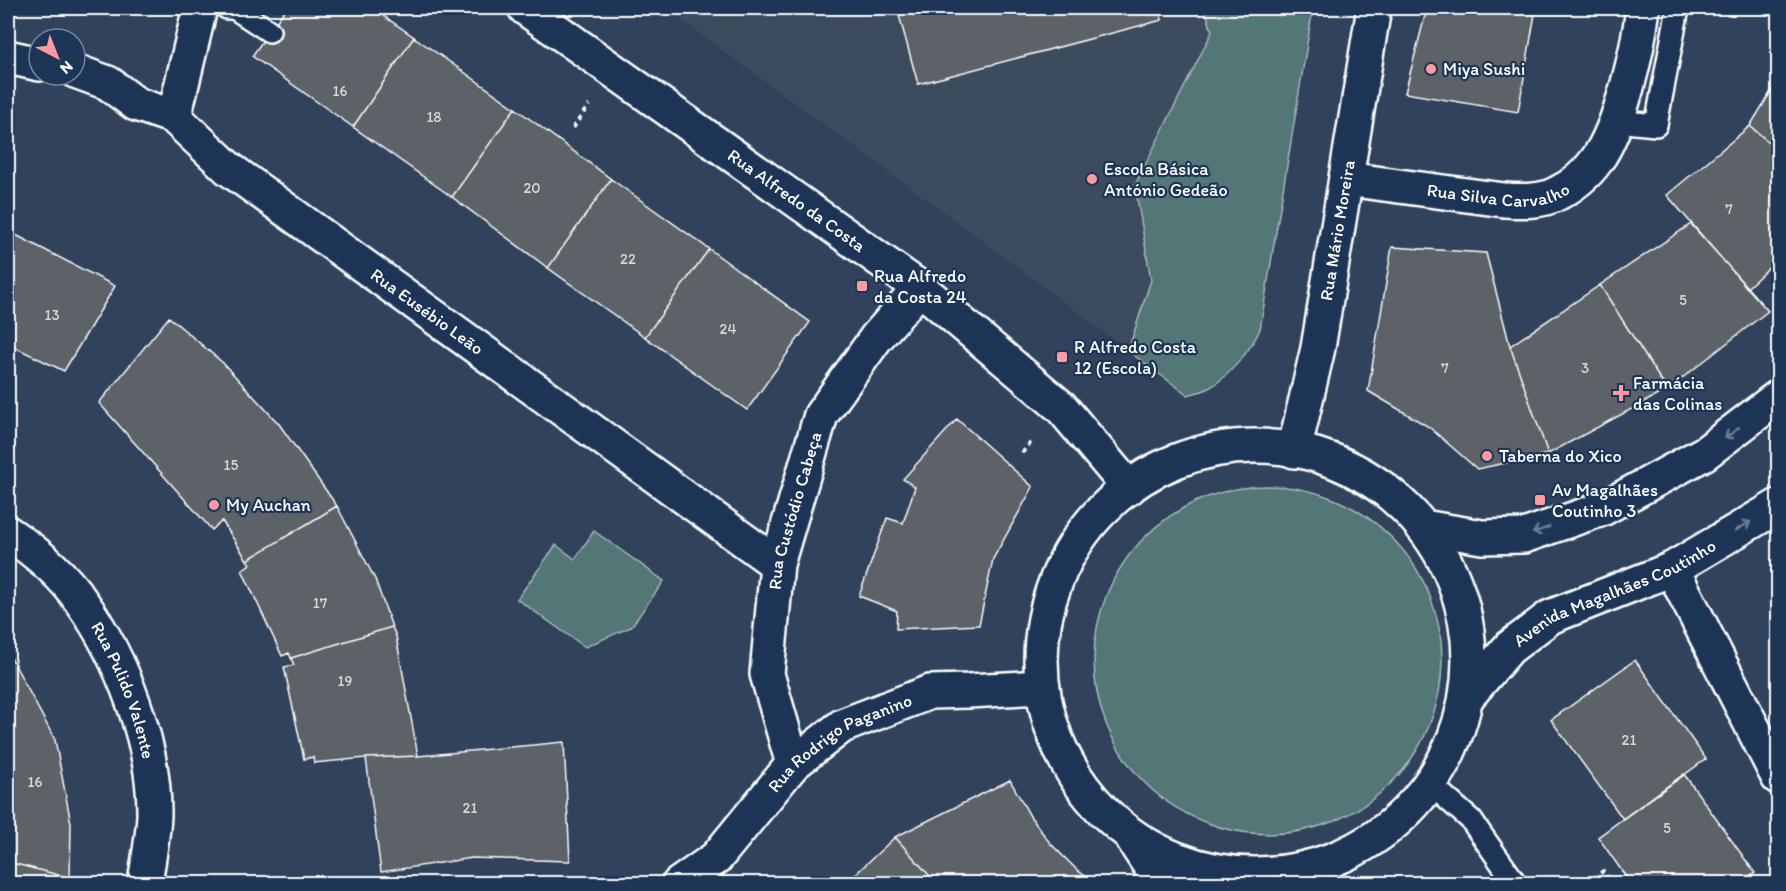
<svg xmlns="http://www.w3.org/2000/svg" width="1786" height="891" viewBox="0 0 1786 891" font-family="Itim,sans-serif">
  <rect width="100%" height="100%" fill="#30425c"/>
  <filter id="ink" filterUnits="userSpaceOnUse"><feTurbulence type="fractalNoise" baseFrequency=".0167" numOctaves="2"/><feDisplacementMap in="SourceGraphic" scale="12" xChannelSelector="R" yChannelSelector="G"/><feConvolveMatrix kernelMatrix="1 2 1 2 8 2 1 2 1" color-interpolation-filters="sRGB"/></filter>
  <g filter="url(#ink)">
    <path fill="#3d4c5f" d="M665,8H1313L1260,329L1256,340L1246,354L1217,383L1207,389L1188,395L963,226Z"/>
    <path fill="#537676" stroke="#a9baba" stroke-width="1.5" d="M1205,8H1313L1260,329C1252,349 1226,380 1207,389C1201,392 1194,393 1188,395L1128,351L1151,280L1135,185L1212,32Z
      M1094 660a174 174 0 1 1 348 0a174 174 0 1 1-348 0Z
      M594,531L664,581L631,627L585,647L517,599L556,545L575,559Z"/>
    <path fill="#5b6267" stroke="#fff" stroke-width="1.5" d="M286,8H372L414,37L353,127L252,56Z
      M897,8H1159L1162,20L918,84Z
      M1427,8H1536L1518,112L1405,93Z
      M414,37L515,108L452,197L353,127Z
      M1778,80V150L1750,126Z
      M515,108L611,179L548,268L452,197Z
      M1750,126L1778,150V259L1747,288L1667,195Z
      M611,179L709,249L645,337L548,268Z
      M1691,224L1768,311L1667,390L1600,285Z
      M8,231L115,286L64,371L8,344Z
      M1392,247L1486,253L1510,346L1548,454L1477,469L1429,427L1368,391Z
      M709,249L810,322L747,410L645,337Z
      M1600,285L1667,390L1548,454L1510,346Z
      M169,317L223,363L279,424L337,506L247,560L222,521L212,530L99,403Z
      M957,419L1033,487L993,559L979,625L896,629L897,611L859,596L887,518L903,523L915,487L903,479Z
      M337,506L375,579L392,627L291,658L289,653L282,656L242,570L250,564L247,560Z
      M392,627L396,636L418,756L366,758L314,763L313,757L304,759L284,667L294,665L291,658Z
      M8,652L55,740L71,823L70,878L8,862Z
      M1635,660L1706,759L1623,819L1551,720Z
      M564,742L570,861L472,858L381,872L366,758L418,756Z
      M1684,774L1755,873L1741,884H1631L1598,837Z
      M1010,780L1030,816L1050,843L1076,869L1095,884H937L895,837Z
      M895,837L937,884H845Z
      M8,862L70,878L68,884H8Z"/>
    <g fill="none" stroke-linecap="round" stroke-linejoin="round">
      <defs>
        <path id="lane" d="M227,8H234L269,31
          M1615,121L1656,125L1678,8
          M1428,782L1471,820L1516,884"/>
        <g id="street">
          <path id="s1" d="M525,8L920,288L1061,407L1129,488"/>
          <path d="M8,57L39,64"/>
          <path id="s2" d="M75,71L108,83L136,104L174,117L228,168L777,564"/>
          <path d="M174,117L200,8"/>
          <path id="s3" d="M1346,179L1504,200C1522,201 1542,202 1558,193C1572,186 1587,174 1596,161C1621,127 1638,49 1643,8"/>
          <path id="s4" d="M1294,451L1318,348L1374,8"/>
          <path id="s5" d="M8,533C35,551 62,573 81,601C122,658 155,744 154,815C153,838 148,861 145,884"/>
          <path d="M1672,569L1778,777"/>
          <path id="s6" d="M793,764L767,674L777,564L821,415L876,338L920,288"/>
          <path id="s7" d="M679,884L716,858L793,764L842,726L930,692L968,691L1042,687"/>
        </g>
        <g id="secondary">
          <circle cx="1255" cy="660" r="214"/>
          <path d="M1423,527L1482,537L1524,536L1602,509L1705,453L1778,397"/>
          <path id="s8" d="M1466,698L1509,648L1550,617L1672,569L1778,506"/>
          <path d="M1133,840L1162,884"/>
        </g>
      </defs>
      <use href="#lane" stroke="#fff" stroke-width="26"/>
      <use href="#street" stroke="#fff" stroke-width="38"/>
      <use href="#secondary" stroke="#fff" stroke-width="38"/>
      <path stroke="#fff" stroke-width="4" stroke-dasharray="4.5 4.5" stroke-linecap="butt" d="M573,128L589,105
        M1022,453L1033,440
        M1586,884L1603,871L1612,884"/>
      <use href="#lane" stroke="#1d3557" stroke-width="21"/>
      <use href="#street" stroke="#1d3557" stroke-width="33"/>
      <use href="#secondary" stroke="#1d3557" stroke-width="33"/>
    </g>
    <defs><path id="oneway-shaft" d="M-6 0H5M1.5-3L5.5 0L1.5 3" fill="none" stroke-width="1.6" stroke-linecap="round" stroke-linejoin="round" transform="scale(1.5)"/></defs>
    <g stroke="#6c7c92">
      <use href="#oneway-shaft" transform="translate(1732 433) rotate(142)"/>
      <use href="#oneway-shaft" transform="translate(1743 526) rotate(-31)"/>
      <use href="#oneway-shaft" transform="translate(1541 530) rotate(160)"/>
    </g>
  </g>
  <g fill="#ff9aa2" stroke="#1d3557" stroke-width="2">
    <circle cx="1431" cy="69" r="6"/>
    <circle cx="1092" cy="179" r="6"/>
    <rect x="856" y="280" width="12" height="12" rx="3"/>
    <rect x="1056" y="351" width="12" height="12" rx="3"/>
    <path d="M1618 384h6v6h6v6h-6v6h-6v-6h-6v-6h6z"/>
    <circle cx="1487" cy="456" r="6"/>
    <rect x="1534" y="494" width="12" height="12" rx="3"/>
    <circle cx="214" cy="505" r="6"/>
  </g>
  <g text-anchor="middle" stroke-width="4.5" stroke-linejoin="round" paint-order="stroke">
    <g font-size="15" fill="#d6d8d9">
      <text x="340" y="96">16</text>
      <text x="434" y="122">18</text>
      <text x="532" y="193">20</text>
      <text x="1729" y="214">7</text>
      <text x="628" y="264">22</text>
      <text x="1683" y="305">5</text>
      <text x="52" y="320">13</text>
      <text x="728" y="334">24</text>
      <text x="1445" y="373">7</text>
      <text x="1585" y="373">3</text>
      <text x="231" y="470">15</text>
      <text x="320" y="608">17</text>
      <text x="345" y="686">19</text>
      <text x="1629" y="745">21</text>
      <text x="35" y="787">16</text>
      <text x="470" y="813">21</text>
      <text x="1667" y="833">5</text>
    </g>
    <g font-size="18" fill="#fff" stroke="#1d3557" text-anchor="start">
      <text x="1443" y="75">Miya Sushi</text>
      <text x="1104" y="175">Escola Básica<tspan x="1104" dy="21">António Gedeão</tspan></text>
      <text x="874" y="282">Rua Alfredo<tspan x="874" dy="21">da Costa 24</tspan></text>
      <text x="1074" y="353">R Alfredo Costa<tspan x="1074" dy="21">12 (Escola)</tspan></text>
      <text x="1633" y="389">Farmácia<tspan x="1633" dy="21">das Colinas</tspan></text>
      <text x="1499" y="462">Taberna do Xico</text>
      <text x="1552" y="496">Av Magalhães<tspan x="1552" dy="21">Coutinho 3</tspan></text>
      <text x="226" y="511">My Auchan</text>
    </g>
    <g font-size="18" fill="#fff" stroke="#1d3557">
      <text dy="6" stroke="none"><textPath href="#s3" startOffset="154">Rua Silva Carvalho</textPath></text>
      <text dy="6" stroke="none"><textPath href="#s1" startOffset="333">Rua Alfredo da Costa</textPath></text>
      <text dy="6" stroke="none"><textPath href="#s4" startOffset="225">Rua Mário Moreira</textPath></text>
      <text dy="6" stroke="none"><textPath href="#s2" startOffset="430">Rua Eusébio Leão</textPath></text>
      <text dy="6" stroke="none"><textPath href="#s6" startOffset="260">Rua Custódio Cabeça</textPath></text>
      <text dy="6" stroke="none"><textPath href="#s8" startOffset="186">Avenida Magalhães Coutinho</textPath></text>
      <text dy="6" stroke="none"><textPath href="#s5" startOffset="200">Rua Pulido Valente</textPath></text>
      <text dy="6" stroke="none"><textPath href="#s7" startOffset="218">Rua Rodrigo Paganino</textPath></text>
    </g>
  </g>
  <rect width="1786" height="891" fill="none" stroke="#1d3557" stroke-width="30"/>
  <rect x="15" y="15" width="1756" height="861" fill="none" stroke="#fff" stroke-width="2" filter="url(#ink)"/>
  <g transform="translate(57 57) rotate(138)"><circle r="28" fill="#1d3557" stroke="#77869a" stroke-width="1.5"/>
  <path d="M0-4.5L10 22L0 15L-10 22Z" fill="#ff9aa2"/>
  <text y="-9" font-size="16" font-weight="bold" text-anchor="middle" fill="#ffffff">N</text>
  </g>
</svg>
